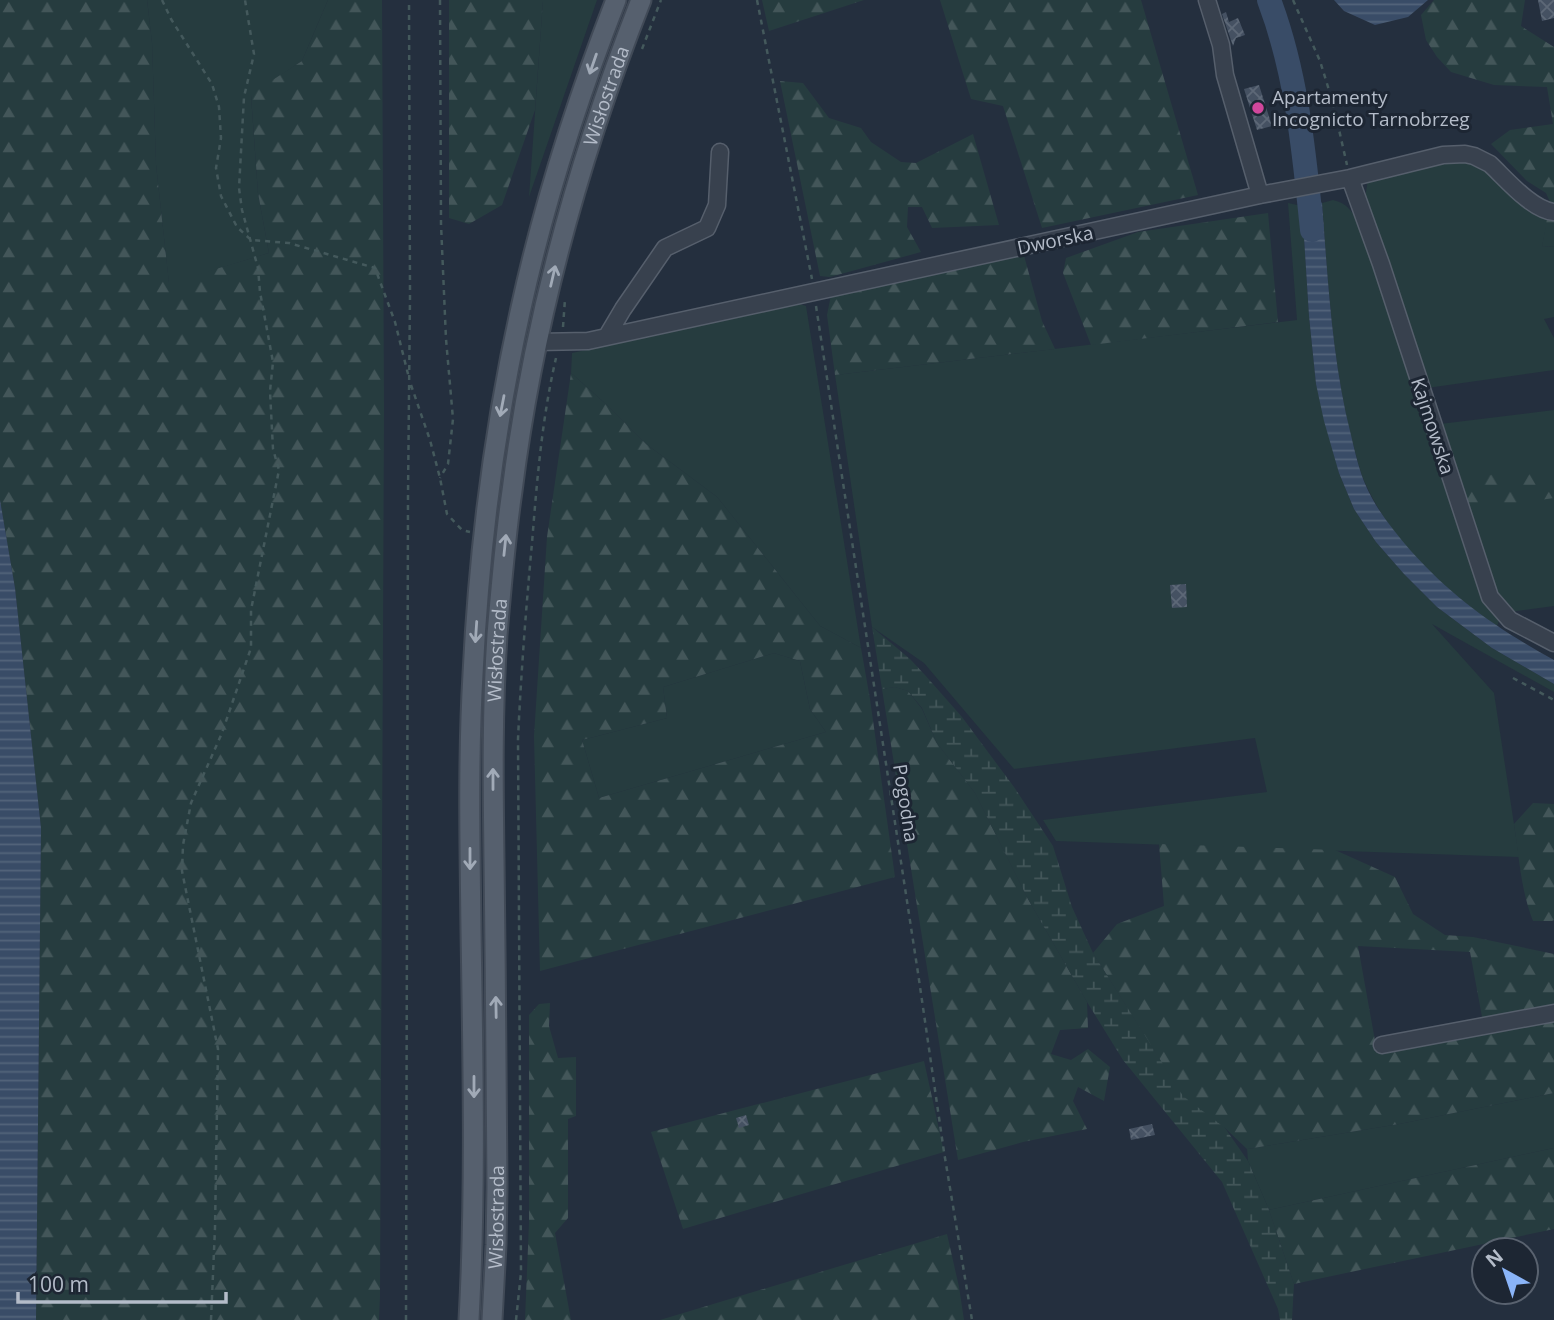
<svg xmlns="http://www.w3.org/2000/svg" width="1554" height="1320" viewBox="0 0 1554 1320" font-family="'Open Sans',sans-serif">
  <defs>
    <pattern id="forest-firs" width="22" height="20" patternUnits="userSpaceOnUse" patternTransform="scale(1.75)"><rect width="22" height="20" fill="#263c3f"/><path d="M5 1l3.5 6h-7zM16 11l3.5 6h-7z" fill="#435659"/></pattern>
    <pattern id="wetland-marsh" width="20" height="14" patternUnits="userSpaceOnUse" patternTransform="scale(1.75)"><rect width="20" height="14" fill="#263c3f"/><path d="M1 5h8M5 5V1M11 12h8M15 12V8" fill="none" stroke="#435659"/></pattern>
    <pattern id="water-rules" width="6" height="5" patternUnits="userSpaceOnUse" patternTransform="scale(1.75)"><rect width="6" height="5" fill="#394c67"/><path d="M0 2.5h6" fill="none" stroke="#53647b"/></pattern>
    <pattern id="building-cross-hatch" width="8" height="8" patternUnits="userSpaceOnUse" patternTransform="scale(1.75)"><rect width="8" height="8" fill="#455162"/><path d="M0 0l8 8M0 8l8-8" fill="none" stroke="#5d6877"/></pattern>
  </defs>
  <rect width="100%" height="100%" fill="#242f3e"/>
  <path fill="#263c3f" d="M147,0H328L302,61L251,95L258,193L269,253L169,284L156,165L152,43Z
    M543,0H597L529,197Z
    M1465,160L1479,164L1548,217L1542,247L1554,246V317L1544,319L1554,338V370L1427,388L1365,198L1368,180L1418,166Z
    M1333,200C1347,203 1353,212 1359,224L1500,618L1497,626C1447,592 1393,543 1367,487C1359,471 1356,454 1351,436C1332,360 1328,281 1322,203Z
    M1288,203L1302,206L1309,316L1316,384L1339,473L1354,509L1376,542L1404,574L1437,607L1492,648L1554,684V692L1432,624L1494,693L1519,857L1056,841L1043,820L1267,792L1255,738L1014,769L924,663L872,627L835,375L1297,320Z
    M800,304L806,306L861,648L820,626L717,497L646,444L609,407L571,373L572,353Z
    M1554,410V606L1510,612L1499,599L1491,581L1440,424Z
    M774,653L800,661L810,709L826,732L599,798L582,740L667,718L663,687Z
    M1554,1093V1148L1269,1210L1248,1161L1247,1149L1399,1124Z"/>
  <path fill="url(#forest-firs)" fill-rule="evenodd" d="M0,0H147L152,43L156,165L169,283L269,253L258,193L251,94L302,61L328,0H382L384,408L380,1296L379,1320H36L41,828L15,588L0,500Z
    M449,0H543L535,110L502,205L469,224L449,218Z
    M762,0H864L769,31Z
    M940,0H1141L1198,195L1042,228L1003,106L971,99Z
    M1434,0H1525L1521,26L1554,47V246L1542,247L1550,202L1546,193L1527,181L1491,144L1510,130L1553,124L1547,87L1494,85L1451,72L1437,57L1426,40L1421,15Z
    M780,81L803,83L829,118L861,128L871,142L901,162L916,163L973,134L999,225L932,228L922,207H908L907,227L921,252L830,277L820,276Z
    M1268,213L1278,322L1091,345L1063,273L1066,258L1138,232Z
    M1023,252L1042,321L1055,349L835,375L827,315L831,295Z
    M571,373L609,407L646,444L717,497L820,626L861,648L870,699L895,877L540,971L534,736L547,537ZM774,653L800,661L810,709L826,732L599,798L582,740L667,718L663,687Z
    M1554,468V498L1492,507L1476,512L1467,510L1458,482L1469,477Z
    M895,687L908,691L922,709L937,743L975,793L1028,899L1087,1002L1088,1028L1060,1030L1051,1054L1071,1060L1088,1049L1110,1067L1104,1101L1078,1087L1073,1101L1087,1129L1023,1142L958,1160L882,689Z
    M1533,803L1554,804V920L1552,921H1533C1521,891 1519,856 1514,824Z
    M1159,844L1335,850L1395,877L1413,914L1445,935L1473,937L1554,954V1007L1483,1022L1470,952L1358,946L1377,1052L1554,1019V1093L1399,1124L1247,1149L1225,1128L1211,1120L1183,1097L1093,953L1117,924L1164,906Z
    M550,1003L549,1026L558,1058L576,1057V1116L568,1119V1218L555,1233L571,1320H525L529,1223V1015L539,1004Z
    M924,1061L944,1152L683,1229L651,1132Z
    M1554,1148V1229L1294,1284L1269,1210Z
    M947,1234L959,1287L964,1320H660Z"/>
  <path fill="url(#wetland-marsh)" d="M872,627L910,659L925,675L962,717L1014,787L1053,846L1072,907L1093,953L1183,1096L1225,1128L1248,1161L1269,1210L1294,1284L1292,1320H1280L1278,1309L1222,1182L1123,1060L1087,1002L1028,899L975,793L937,743L922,708L908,691L895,687L882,689Z"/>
  <path fill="url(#water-rules)" d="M1334,0H1428L1408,17L1375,25L1344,11Z
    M1314,197L1322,203C1328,281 1332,360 1351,435C1355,452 1359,470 1366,486C1377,511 1394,531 1411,551C1454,599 1498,629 1554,660V684L1492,648L1437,607L1404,574L1376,542L1354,509L1339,473L1324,421L1316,384L1309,316L1302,206L1309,198Z
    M0,500L15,588L41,828L36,1320H0Z"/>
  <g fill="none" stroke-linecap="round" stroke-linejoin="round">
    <path stroke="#394c67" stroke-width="24" d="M1269,0C1297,74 1304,152 1312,230"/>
  </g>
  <path fill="url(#building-cross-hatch)" d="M1538,0H1554V18L1542,21Z
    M1226,12L1229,22L1238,18L1245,35L1236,38L1233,46L1222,14Z
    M1259,85L1272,126L1257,130L1244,89Z
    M1186,584L1187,607L1172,608L1170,585Z
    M746,1115L749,1125L739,1128L736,1118Z
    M1152,1124L1155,1135L1131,1140L1129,1129Z"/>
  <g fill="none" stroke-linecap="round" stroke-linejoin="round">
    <defs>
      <path id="minor" d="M1207,0L1221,45L1225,75L1260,195
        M1350,178L1381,264L1490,597L1510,620L1554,643
        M607,336L623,309L665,248L707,228L717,205L720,152
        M537,342L588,341L1260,195L1350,178L1443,155L1465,154L1474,156L1490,164C1506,179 1532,210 1554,212
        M1382,1045L1554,1013"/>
      <g id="major">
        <path d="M469,1320C476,1190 473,1060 471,930C470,845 468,759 473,674C479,551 494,429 521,308C544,203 577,100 616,0"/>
        <path id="s1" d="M492,1320L496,1245L497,1187C497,1078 495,969 494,860C493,785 492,710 497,635C501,587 505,539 512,491C533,323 579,157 641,0"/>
      </g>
    </defs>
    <use href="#minor" stroke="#565f6c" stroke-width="19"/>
    <use href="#major" stroke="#414a57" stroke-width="23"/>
    <path stroke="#44595c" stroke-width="2.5" stroke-dasharray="5 5" stroke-linecap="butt" d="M162,0L171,19L212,84L219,107L221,138L216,168L221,196L237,227L251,240L289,243L375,268L395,322L409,378
      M440,0L441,224L446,339L453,419L448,464L440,478
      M757,0L812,279
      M1293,0L1320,61L1333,103L1347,165
      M642,49L661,0
      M816,306L918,973L944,1152L972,1320
      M563,327L565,299
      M411,385L430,440L440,478L447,514L462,530L470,532
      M1513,678L1554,700
      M211,1320L215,1228L218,1049L182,871L183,845L191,803L222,733L251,648V610L279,470L273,449L270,391L273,362L260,292L258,268L242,210L239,188L244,97L254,54L245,0
      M406,1320L408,496L410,296L409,0
      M516,1320L521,1273L518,739C521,674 526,608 532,543C537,480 542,418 556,358"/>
    <use href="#minor" stroke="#38414e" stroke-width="16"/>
    <use href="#major" stroke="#56606e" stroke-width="19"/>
  </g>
  <defs><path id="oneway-shaft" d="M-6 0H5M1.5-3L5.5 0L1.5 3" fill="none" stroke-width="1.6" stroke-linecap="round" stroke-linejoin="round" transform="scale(1.75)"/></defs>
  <g stroke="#a1aab7">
    <use href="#oneway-shaft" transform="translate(593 64) rotate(109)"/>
    <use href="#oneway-shaft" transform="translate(553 276) rotate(-77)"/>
    <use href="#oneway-shaft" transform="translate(502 406) rotate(101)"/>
    <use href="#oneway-shaft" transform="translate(505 545) rotate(-84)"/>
    <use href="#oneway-shaft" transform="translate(476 632) rotate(94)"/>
    <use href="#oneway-shaft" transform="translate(493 779) rotate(-90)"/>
    <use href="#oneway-shaft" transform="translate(470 859) rotate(90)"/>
    <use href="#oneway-shaft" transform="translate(496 1007) rotate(-91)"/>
    <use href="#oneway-shaft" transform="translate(474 1087) rotate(90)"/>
  </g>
  <circle fill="#d1479c" stroke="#1d2633" stroke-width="2.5" cx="1258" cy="108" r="7"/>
  <g text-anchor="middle" stroke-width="6" stroke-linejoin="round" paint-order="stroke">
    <g font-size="19" fill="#b4bcc9" stroke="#1d2633">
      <text dy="7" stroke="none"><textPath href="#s1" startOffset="1237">Wisłostrada</textPath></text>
      <text transform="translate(1055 240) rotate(-12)" y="7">Dworska</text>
      <text transform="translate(1433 426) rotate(72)" y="7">Kajmowska</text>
      <text dy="7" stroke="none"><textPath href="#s1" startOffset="670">Wisłostrada</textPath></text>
      <text transform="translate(906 803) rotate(81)" y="7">Pogodna</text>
      <text dy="7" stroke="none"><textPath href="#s1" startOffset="103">Wisłostrada</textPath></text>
    </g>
    <g font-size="19" fill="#b4bcc9" stroke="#1d2633" text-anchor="start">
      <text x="1272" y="104">Apartamenty<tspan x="1272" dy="22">Incognicto Tarnobrzeg</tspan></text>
    </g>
  </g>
  <g transform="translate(1505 1271) rotate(320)"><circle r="33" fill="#1d2633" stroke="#59626f" stroke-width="2"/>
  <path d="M0-5L12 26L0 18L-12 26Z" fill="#8ab4f8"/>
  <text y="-10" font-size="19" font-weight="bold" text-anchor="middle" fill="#b4bcc9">N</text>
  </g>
  <path d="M18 1292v10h208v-10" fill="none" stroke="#b4bcc9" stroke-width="3.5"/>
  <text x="28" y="1292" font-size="21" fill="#b4bcc9" stroke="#1d2633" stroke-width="5" paint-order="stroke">100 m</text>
</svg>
